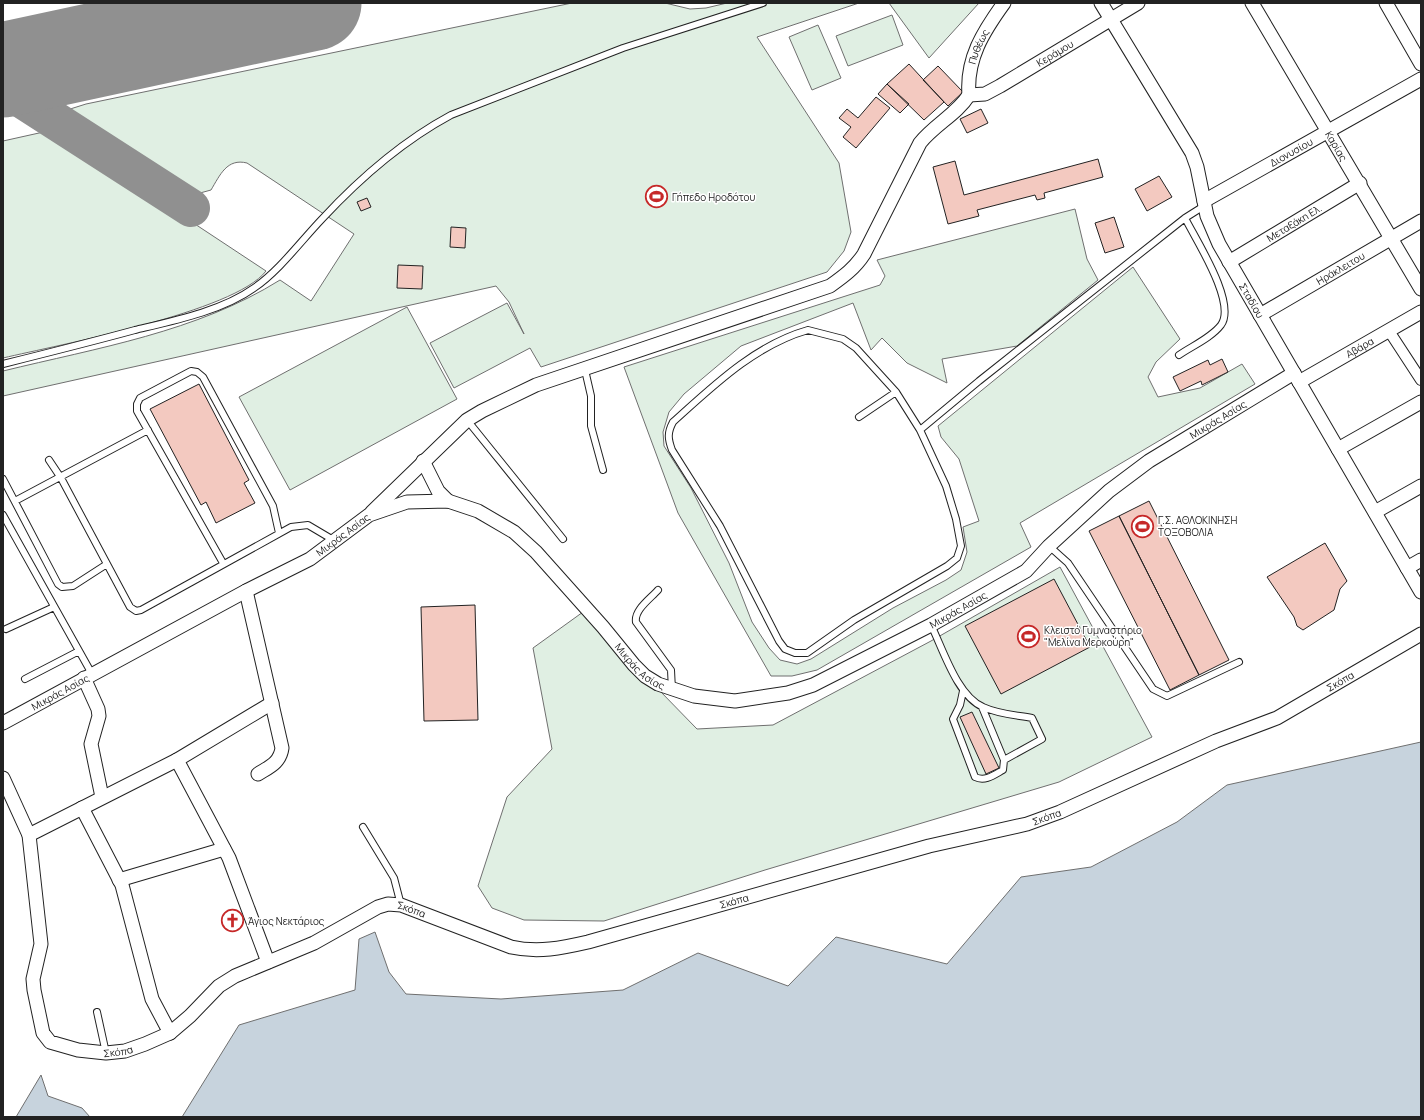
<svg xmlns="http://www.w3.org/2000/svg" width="1424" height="1120" viewBox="0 0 1424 1120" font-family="Manrope,sans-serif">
  <rect width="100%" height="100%" fill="#fff"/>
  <path fill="#e0efe3" stroke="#6f6f6f" d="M572,3H665L690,9L706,8L727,3H859L757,37L839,163L851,232L844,251L827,272L541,367L530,348L454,388L430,343L507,303L524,334L509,302L496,286L3,396V371C97,348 197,332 280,280L311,301L354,234L247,163C227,158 220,175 211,190L200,193L185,188L67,110L86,104Z
    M889,3H979L929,58Z
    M892,15L903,45L848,66L836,36Z
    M818,25L841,78L812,90L789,37Z
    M48,131L151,195L266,271C235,312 58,345 3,358V141Z
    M1075,209L1087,259L1098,280L1017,346L942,359L947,383L907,363L882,338L871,350L853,303L741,346L684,394L669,412L663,432L664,446L691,488L729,563L752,622L769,648L780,660L797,664L811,659L893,608L946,580L961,570L967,552L963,527L979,521L959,459L941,437L938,426L1133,267L1180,339L1156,362L1148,377L1158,397L1200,388L1242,364L1255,384L1020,523L1031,547L817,670L792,676H771L678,513L624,367L880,285L885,276L877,260Z
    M407,307L457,399L290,490L239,397Z
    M1060,567L1152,737L1059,782L765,870L604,921L524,920L492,908L478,886L507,797L552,749L533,648L583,612L697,729L773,725L931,641Z"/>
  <path fill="#c7d3dd" stroke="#6f6f6f" d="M1421,742V1117H182L239,1025L355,990L359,939L375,932L389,972L406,994L501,999L623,990L698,953L788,986L836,937L947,964L1021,877L1091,867L1177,822L1227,785Z
    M41,1075L48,1096L82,1108L90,1117H16Z"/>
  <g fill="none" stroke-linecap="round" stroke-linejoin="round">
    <path stroke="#909090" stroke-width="38" d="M3,69L29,65
      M3,87L191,208"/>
    <path stroke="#909090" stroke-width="95" d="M3,70L314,3"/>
  </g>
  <path fill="#f3c9c0" stroke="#222" d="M909,64L944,102L924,120L887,84Z
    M938,66L963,92L948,106L923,80Z
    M887,84L909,104L900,113L878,94Z
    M876,97L890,108L856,148L843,137L851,127L839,118L847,109L858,118Z
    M981,109L988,123L967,133L960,119Z
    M1098,159L1103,177L1044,193L1045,198L1037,200L1035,195L977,210L979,216L948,224L933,167L955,161L964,195Z
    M1159,176L1172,197L1147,211L1135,189Z
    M367,198L371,207L361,211L357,202Z
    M1114,217L1124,247L1105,253L1095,223Z
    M451,227L466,228L465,248L450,247Z
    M398,265L423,266L422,289L397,288Z
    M1222,359L1228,372L1202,385L1201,381L1180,391L1173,377L1208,360L1210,365Z
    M199,384L249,480L244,483L255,503L216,523L206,502L201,505L150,409Z
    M1149,501L1229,660L1199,675L1119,516Z
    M1119,516L1199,675L1170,690L1089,531Z
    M1325,543L1347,581L1340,589L1334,610L1303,630L1297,626L1294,617L1267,577Z
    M1054,579L1090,647L1001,694L965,626Z
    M475,605L478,720L424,721L421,607Z
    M972,712L999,768L986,774L960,717Z"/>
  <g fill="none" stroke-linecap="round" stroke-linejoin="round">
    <defs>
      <path id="service" d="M808,330L843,339L856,348L896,392L920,430L946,486L956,519L961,546L957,558L947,566L854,620L807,653H795L785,649L779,641L720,526L672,450C668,439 667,433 673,422C713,386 755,345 808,330Z
        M1179,355C1192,346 1211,338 1221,325C1237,303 1196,240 1185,218
        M3,364C47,353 91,342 135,330C173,321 222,311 254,288C279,271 301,241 322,219C360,178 401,142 451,115L623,48L763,3
        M585,370L591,396V426L603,470
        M859,417L896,392
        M467,420L563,539
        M920,430L979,381L1185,218L1204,206
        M49,460L61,478L130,607L136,611L141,610L291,527L308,525L335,541
        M3,479L58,584L62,587L73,586L107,564
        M15,501L148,430
        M3,515L92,674
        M1049,546L1068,563L1153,689L1167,696L1239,662
        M223,563L137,411V404L140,398L191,371L197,372L203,377L273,506L279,533
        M658,590C650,599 634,610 636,622L671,670L672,690
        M931,625C943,649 957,696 983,707C998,714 1015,715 1032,718L1042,739L1004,760
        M6,629L54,607
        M25,679L79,651
        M963,691L960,705L953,719L975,777C985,782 994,775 1003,770L1004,760L982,707
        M363,827L394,878L401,905
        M97,1012L106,1053"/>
      <path id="pedestrian" d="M1389,331L1421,380"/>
      <g id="minor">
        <path id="s1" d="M1101,3L1192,153L1197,167L1207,216L1219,244L1421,592"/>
        <path id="s2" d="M1252,3L1421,289"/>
        <path d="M1386,3L1421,64"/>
        <path id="s3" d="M969,95L985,94L1000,86L1138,3"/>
        <path id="s4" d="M969,95C966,59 983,32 1004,3"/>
        <path id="s5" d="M1204,201L1421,79"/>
        <path id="s6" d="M1229,262L1360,183"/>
        <path id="s7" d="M1260,315L1421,221"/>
        <path id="s8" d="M1299,382L1421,312"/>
        <path d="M1338,449L1421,402"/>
        <path d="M423,461L438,491L448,501"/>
        <path d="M372,512L467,420L482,411L536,385L830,286C844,276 855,268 864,254L920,143C934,125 957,114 969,95"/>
        <path d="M1375,512L1421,486"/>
        <path d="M1407,568L1421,560"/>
        <path d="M246,591L282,748C280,763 269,767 258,774"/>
        <path d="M84,678L98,709L99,716L91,744L102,797"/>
        <path id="s9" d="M3,723L246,591L310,559L369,515L407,502L448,501L478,511L514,532L536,552L603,627L634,665L645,676L658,684L694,696L735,701L788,693L813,685L931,625L1026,571L1049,546L1109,491L1149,461L1294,373"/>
        <path d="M177,760L229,858L268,962"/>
        <path id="s10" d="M3,778L29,835L41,944L33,979L34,990L43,1033L50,1042L78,1050L106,1053L125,1051L145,1044L170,1033L190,1016L219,986L235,976L314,943L378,907L388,904L401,905L511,947C538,953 562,948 588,942L929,846L1027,824L1060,812L1216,741L1277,718L1421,634"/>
        <path d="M82,808L122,885L152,999L170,1033"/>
        <path d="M29,835L177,760L272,703"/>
        <path d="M119,880L224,849"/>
      </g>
    </defs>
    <use href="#service" stroke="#222" stroke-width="8"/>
    <use href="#pedestrian" stroke="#222" stroke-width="12"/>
    <use href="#minor" stroke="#222" stroke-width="15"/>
    <use href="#service" stroke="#fff" stroke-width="6"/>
    <use href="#pedestrian" stroke="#fff" stroke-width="10"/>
    <use href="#minor" stroke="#fff" stroke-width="13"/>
  </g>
  <defs>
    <symbol id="stadium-ring" viewBox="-11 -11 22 22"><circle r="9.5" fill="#fff" stroke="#c62828" stroke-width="1.5"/><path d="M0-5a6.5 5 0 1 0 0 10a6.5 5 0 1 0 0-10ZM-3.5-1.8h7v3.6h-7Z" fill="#c62828"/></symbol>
    <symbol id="church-ring" viewBox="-11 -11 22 22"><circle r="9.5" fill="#fff" stroke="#c62828" stroke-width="1.5"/><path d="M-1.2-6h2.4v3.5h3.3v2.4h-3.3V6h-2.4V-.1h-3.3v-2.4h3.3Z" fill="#c62828"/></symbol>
  </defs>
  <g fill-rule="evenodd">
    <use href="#stadium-ring" x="644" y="184" width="25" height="25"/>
    <use href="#stadium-ring" x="1130" y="514" width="25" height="25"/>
    <use href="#stadium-ring" x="1016" y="624" width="25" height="25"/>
    <use href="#church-ring" x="220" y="908" width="25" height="25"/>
  </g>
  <g text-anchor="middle" stroke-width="3" stroke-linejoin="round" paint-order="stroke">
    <g font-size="10" fill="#222" stroke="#fff">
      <text dy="4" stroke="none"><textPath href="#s4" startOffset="50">Πυθέως</textPath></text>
      <text dy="4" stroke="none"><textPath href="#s3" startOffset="97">Κεράμου</textPath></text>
      <text dy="4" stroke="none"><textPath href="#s2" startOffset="166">Καρίας</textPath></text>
      <text dy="4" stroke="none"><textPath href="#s5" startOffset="100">Διονυσίου</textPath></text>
      <text dy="4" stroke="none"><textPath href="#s6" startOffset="76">Μεταξάκη Ελ.</textPath></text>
      <text dy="4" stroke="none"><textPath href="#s7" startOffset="93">Ηράκλειτου</textPath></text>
      <text dy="4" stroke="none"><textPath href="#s1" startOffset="336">Σταδίου</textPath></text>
      <text dy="4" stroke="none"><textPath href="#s8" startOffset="70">Αβάρα</textPath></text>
      <text dy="4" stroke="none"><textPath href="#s9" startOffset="1433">Μικράς Ασίας</textPath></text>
      <text dy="4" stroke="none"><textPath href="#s9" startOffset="389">Μικράς Ασίας</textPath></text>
      <text dy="4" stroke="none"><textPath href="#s9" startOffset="1109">Μικράς Ασίας</textPath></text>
      <text dy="4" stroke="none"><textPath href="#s9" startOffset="761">Μικράς Ασίας</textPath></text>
      <text dy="4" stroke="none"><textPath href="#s10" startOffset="1664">Σκόπα</textPath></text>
      <text dy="4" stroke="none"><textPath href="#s9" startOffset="65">Μικράς Ασίας</textPath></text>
      <text dy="4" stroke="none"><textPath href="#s10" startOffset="1340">Σκόπα</textPath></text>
      <text dy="4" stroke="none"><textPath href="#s10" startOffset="1016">Σκόπα</textPath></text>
      <text dy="4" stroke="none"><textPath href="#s10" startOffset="680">Σκόπα</textPath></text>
      <text dy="4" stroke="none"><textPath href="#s10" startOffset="344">Σκόπα</textPath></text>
    </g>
    <g font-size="10" fill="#222" stroke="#fff" text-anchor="start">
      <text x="672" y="201">Γήπεδο Ηροδότου</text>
      <text x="1158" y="524">Γ.Σ. ΑΘΛΟΚΙΝΗΣΗ<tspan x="1158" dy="12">ΤΟΞΟΒΟΛΙΑ</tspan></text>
      <text x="1044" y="634">Κλειστό Γυμναστήριο<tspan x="1044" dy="12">"Μελίνα Μερκούρη"</tspan></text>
      <text x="248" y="925">Άγιος Νεκτάριος</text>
    </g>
  </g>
  <rect width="1424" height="1120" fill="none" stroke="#222222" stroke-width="8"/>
</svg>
